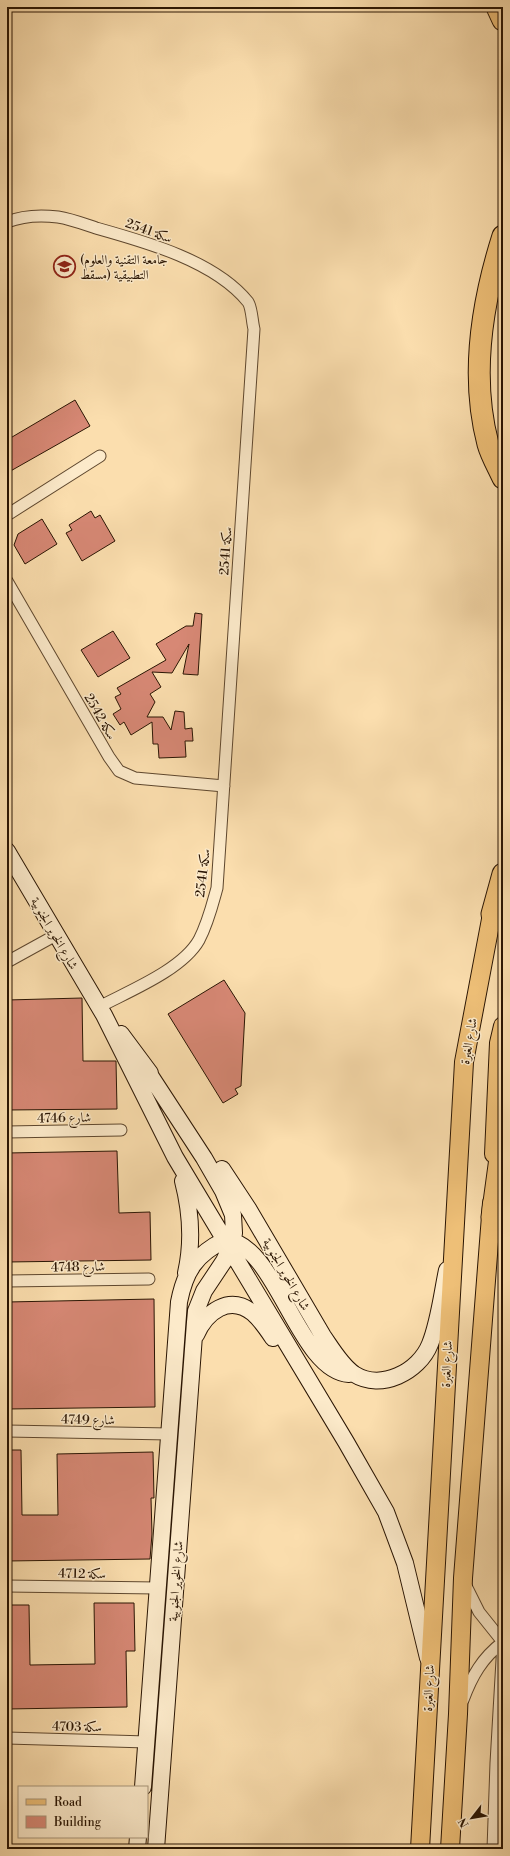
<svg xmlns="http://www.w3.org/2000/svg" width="510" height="1856" viewBox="0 0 510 1856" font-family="'Libre Bodoni',Amiri,serif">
  <rect width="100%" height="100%" fill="#fbdeae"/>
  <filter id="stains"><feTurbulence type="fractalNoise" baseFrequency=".005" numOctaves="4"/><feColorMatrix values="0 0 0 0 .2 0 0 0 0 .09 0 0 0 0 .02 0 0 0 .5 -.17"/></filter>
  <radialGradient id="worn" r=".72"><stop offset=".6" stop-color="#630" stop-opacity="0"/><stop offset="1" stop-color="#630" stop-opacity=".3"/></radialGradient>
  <path fill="#d78875" stroke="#2a1503" d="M75,400L90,426L7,473V440Z
    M91,511L95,518L100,515L115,541L82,561L66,533L72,530L69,525Z
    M42,519L57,544L25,564L14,545L18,534Z
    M195,613L202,614L198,675L183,674L189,644L172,673L152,672L161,687L150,694L155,702L147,717H163L171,730L175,711L184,712L185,729L192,728L193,741H185L186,757L159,758L158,744H153L152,722L131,735L124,722L120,725L113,714L121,709L115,697L121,694L117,688L166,660L156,644L186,626H193Z
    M113,631L130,658L98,677L81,650Z
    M224,980L245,1013L241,1086L235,1089L238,1094L223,1103L168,1014Z
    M82,998L83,1061H116L117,1109L7,1110V1000Z
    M117,1151L119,1213L150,1212L151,1260L7,1262V1153Z
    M154,1299L155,1407L7,1409V1302Z
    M7,1450H21L22,1515H58L57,1454L153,1452L154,1498H151L152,1534L150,1559L7,1561Z
    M94,1603H134L135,1651H126L127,1707L7,1709V1605H29L30,1665L95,1664Z"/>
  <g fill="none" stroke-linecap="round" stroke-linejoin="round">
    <defs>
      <path id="street" d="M7,222C22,216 42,215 58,217C71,219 84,224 96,228C146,242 215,261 248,302C252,308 252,322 254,329L217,888C212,906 208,923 199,940C182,970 129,991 99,1007
        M7,515L100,456
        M7,581L109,757L119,771L135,778L224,786
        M7,962L56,935
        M7,1132L121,1130
        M7,1281L149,1279
        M7,1431L169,1434
        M465,1584L479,1612L503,1642
        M7,1586L157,1588
        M463,1700C472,1676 482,1658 503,1642
        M7,1738L147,1742
        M493,1849L496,1763L503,1643"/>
      <path id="secondary" d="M7,851L104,1015L175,1157L346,1442L386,1512L405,1563L428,1658
        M121,1034L150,1073
        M144,1066L204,1158L223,1191L233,1215L234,1233L232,1244L224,1261L204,1291L196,1311L195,1322L156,1849
        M222,1169L249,1210L323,1336C332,1349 341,1365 354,1374C381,1391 419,1372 430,1344C439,1322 442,1294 447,1270
        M183,1181C191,1212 193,1242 186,1273
        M225,1240C276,1242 298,1371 349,1374
        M196,1335C206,1312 229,1294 253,1313C261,1320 267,1329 273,1338
        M143,1787L179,1302C185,1271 196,1254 225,1240
        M137,1849L138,1837"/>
      <path id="primary" d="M494,1154L499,1043L503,1026
        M420,1849L464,1062L492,914L497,900
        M450,1849L458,1714L463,1578L492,1203"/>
      <path id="highway" d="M497,7L503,20
        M503,236C482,302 470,376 488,444C491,455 498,467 503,478
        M492,914L503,874
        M492,1217L503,1136"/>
    </defs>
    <use href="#street" stroke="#5e472e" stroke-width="13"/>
    <use href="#secondary" stroke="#2a1503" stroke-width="18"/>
    <use href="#primary" stroke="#2a1503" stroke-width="20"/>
    <use href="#highway" stroke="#2a1503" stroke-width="23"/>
    <use href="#street" stroke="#fceaca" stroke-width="11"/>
    <use href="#secondary" stroke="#fceaca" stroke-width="16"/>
    <use href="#primary" stroke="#eebf77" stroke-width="18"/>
    <use href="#highway" stroke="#eebf77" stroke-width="21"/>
  </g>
  <defs>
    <symbol id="university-ring" viewBox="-11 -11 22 22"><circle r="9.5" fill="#fceaca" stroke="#8f2418" stroke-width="1.5"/><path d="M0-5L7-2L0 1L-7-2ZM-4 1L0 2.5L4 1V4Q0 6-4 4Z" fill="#8f2418"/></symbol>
  </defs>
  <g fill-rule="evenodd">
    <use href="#university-ring" x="52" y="254" width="25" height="25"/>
  </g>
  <g text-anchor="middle" stroke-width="3" stroke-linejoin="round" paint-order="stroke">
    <g font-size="13" fill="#2a1503" stroke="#fceaca">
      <text transform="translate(149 230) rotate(20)" y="5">سكة 2541</text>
      <text transform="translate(225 551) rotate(-86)" y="5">سكة 2541</text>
      <text transform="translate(101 716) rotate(60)" y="5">سكة 2542</text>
      <text transform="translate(202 873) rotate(-83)" y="5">سكة 2541</text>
      <text transform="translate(55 933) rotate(60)" y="5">شارع الخوير الجنوبية</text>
      <text transform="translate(468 1041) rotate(-80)" y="5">شارع الغبرة</text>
      <text transform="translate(64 1117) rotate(-1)" y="5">4746 شارع</text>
      <text transform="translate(78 1266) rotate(-1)" y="5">4748 شارع</text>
      <text transform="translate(287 1274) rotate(60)" y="5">شارع الخوير الجنوبية</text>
      <text transform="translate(446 1364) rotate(-87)" y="5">شارع الغبرة</text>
      <text transform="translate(88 1419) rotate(1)" y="5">4749 شارع</text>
      <text transform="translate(82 1573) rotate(1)" y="5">سكة 4712</text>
      <text transform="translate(175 1581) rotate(-86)" y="5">شارع الخوير الجنوبية</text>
      <text transform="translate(428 1688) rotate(-87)" y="5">شارع الغبرة</text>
      <text transform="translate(77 1726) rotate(1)" y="5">4703 سكة</text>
    </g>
    <g font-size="13" fill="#2a1503" stroke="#fceaca" text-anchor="start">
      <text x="80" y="264">(جامعة التقنية والعلوم<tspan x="80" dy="15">التطبيقية (مسقط</tspan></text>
    </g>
  </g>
  <rect width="510" height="1856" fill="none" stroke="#fbdeae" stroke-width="24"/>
  <rect x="8" y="8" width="494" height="1840" fill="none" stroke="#2a1503" stroke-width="2"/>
  <rect x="12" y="12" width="486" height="1832" fill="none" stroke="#2a1503"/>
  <rect x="18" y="1786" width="130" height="52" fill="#fceaca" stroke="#a8957a"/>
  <rect x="26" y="1799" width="20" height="6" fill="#eebf77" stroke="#a8957a"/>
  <text x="54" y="1806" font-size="12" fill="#2a1503">Road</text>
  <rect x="26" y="1816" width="20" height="12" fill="#d78875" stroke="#a8957a"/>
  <text x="54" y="1826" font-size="12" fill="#2a1503">Building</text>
  <g transform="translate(472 1818) rotate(239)" stroke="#fceaca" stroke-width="3" paint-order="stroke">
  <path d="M0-3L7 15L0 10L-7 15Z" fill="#2a1503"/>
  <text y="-6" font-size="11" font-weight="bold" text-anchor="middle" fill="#2a1503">N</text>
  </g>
  <rect width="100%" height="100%" filter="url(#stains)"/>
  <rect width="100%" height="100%" fill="url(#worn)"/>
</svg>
